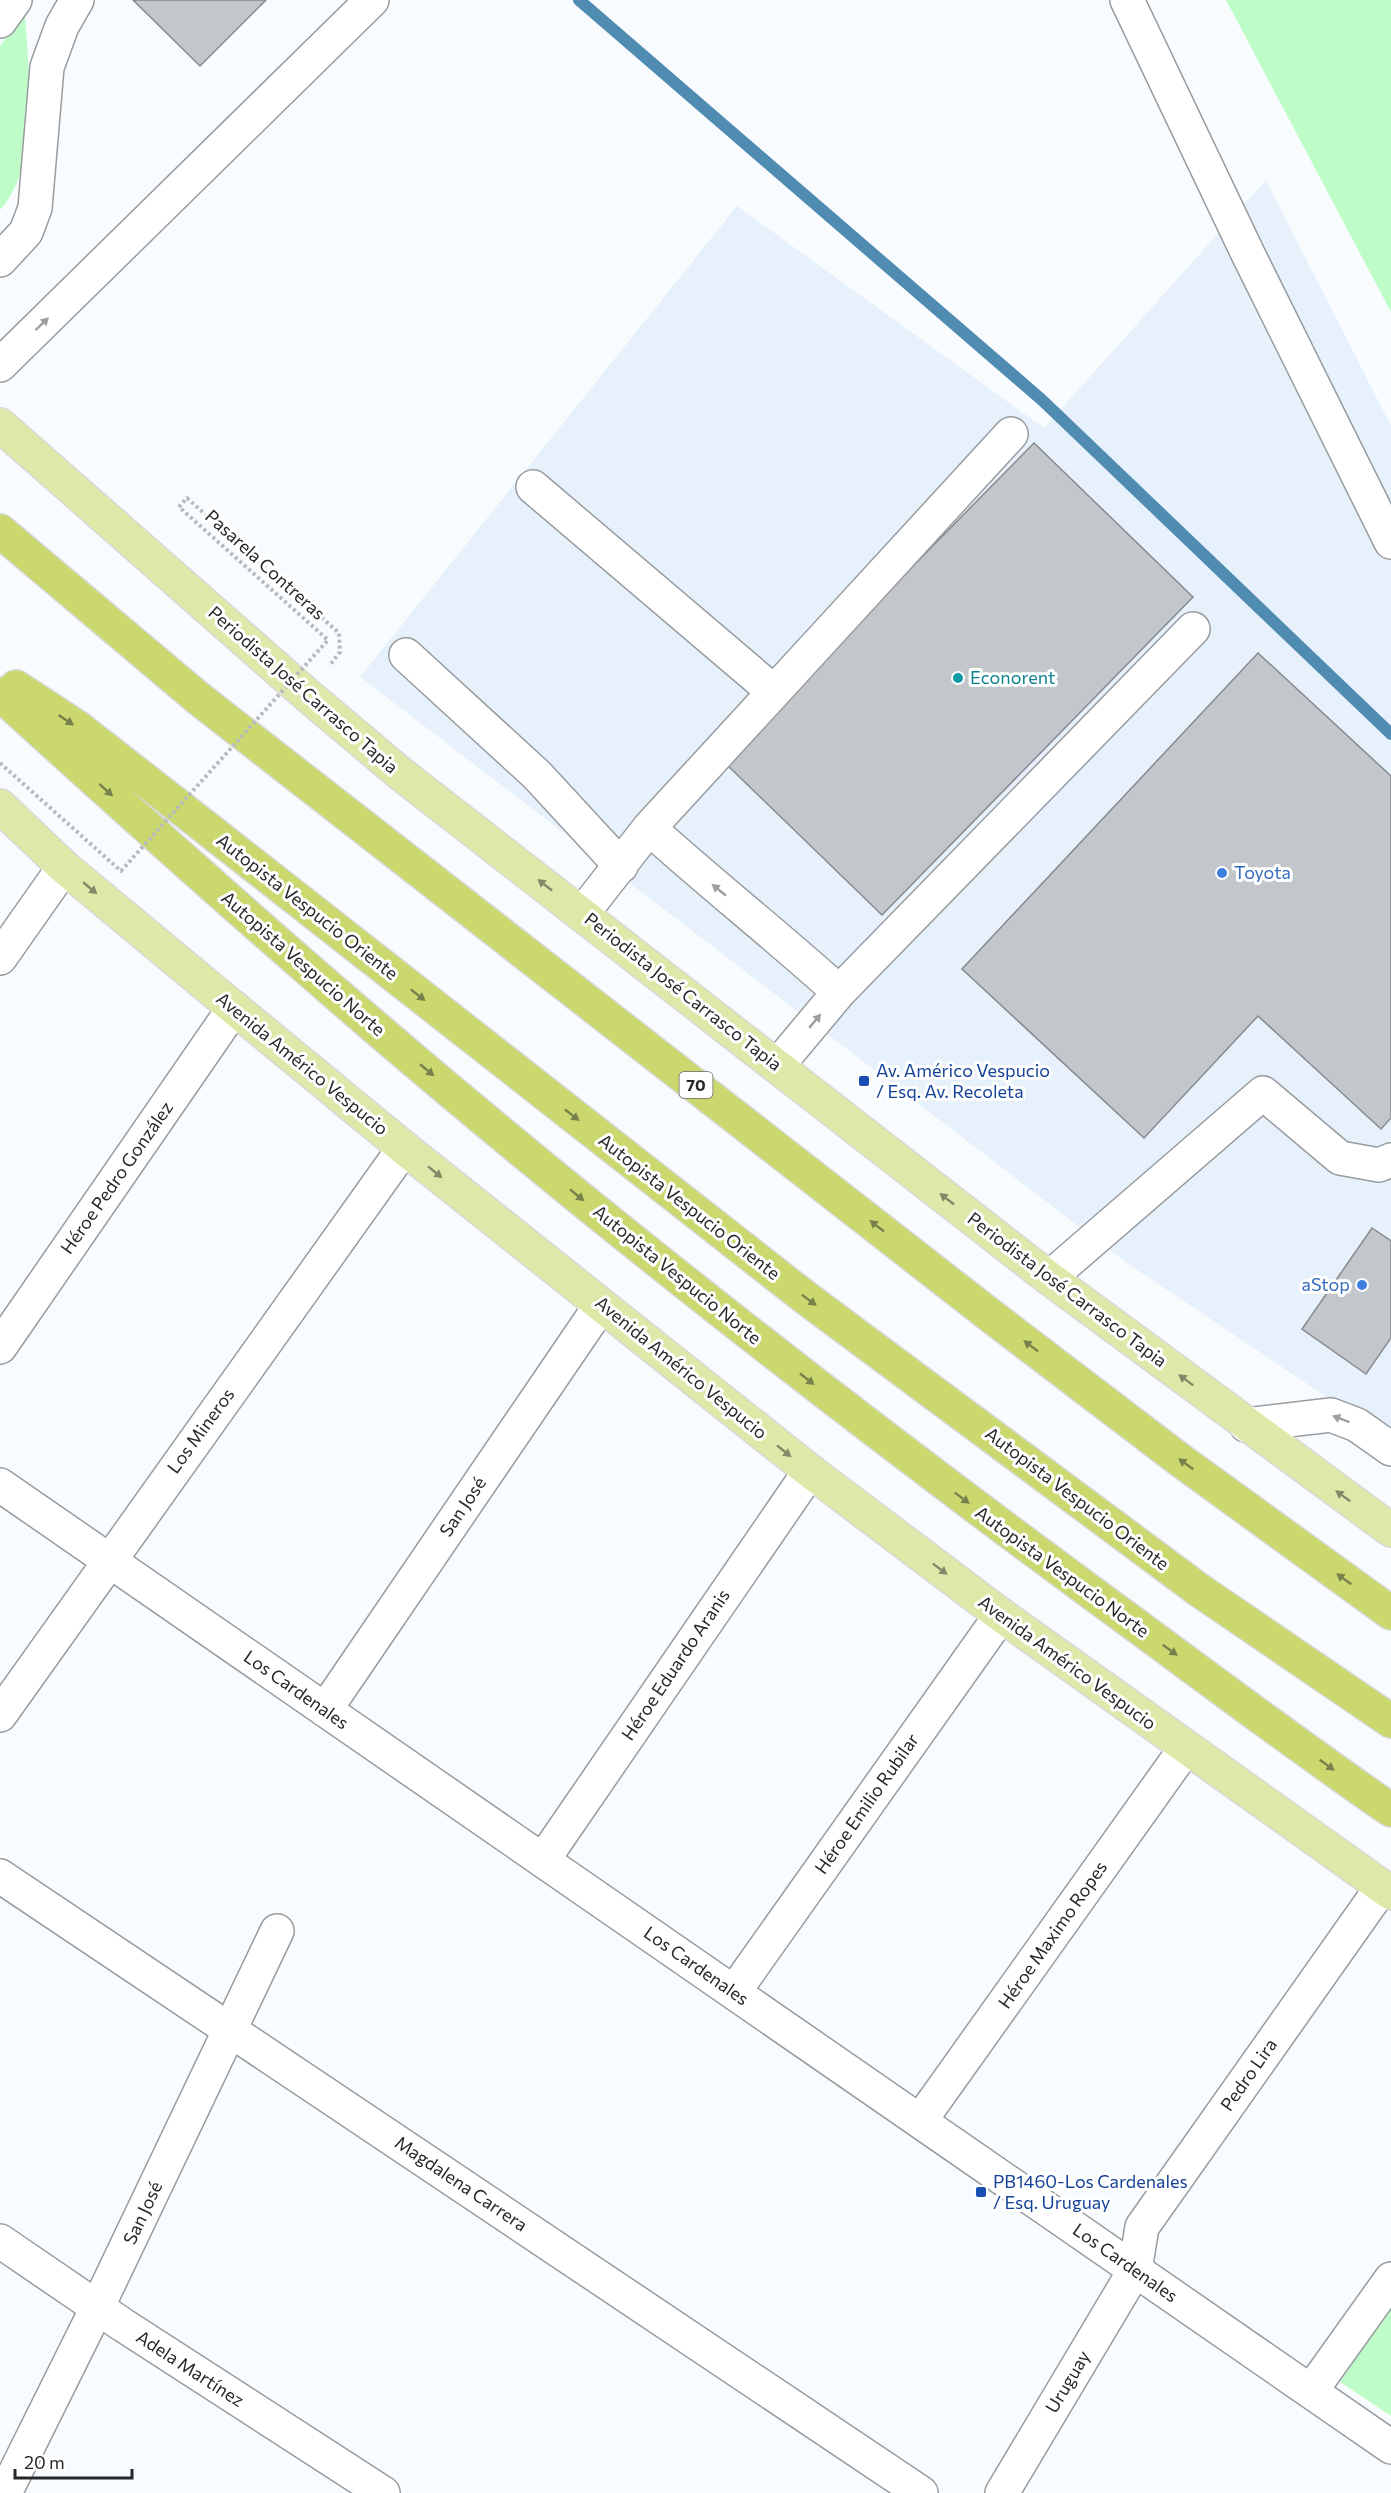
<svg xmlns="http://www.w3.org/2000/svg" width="1391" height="2493" viewBox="0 0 1391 2493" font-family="Commissioner,sans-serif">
  <rect width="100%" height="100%" fill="#f9fcff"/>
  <path fill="#e7f1fb" d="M1266,180L1391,426V1440L1124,1261L360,677L737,206L1044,428Z"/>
  <path fill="#bffdc8" d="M1226,0H1391V312Z
    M25,12C28,71 42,163 0,210V46Z
    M1391,2306V2416L1340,2382Z"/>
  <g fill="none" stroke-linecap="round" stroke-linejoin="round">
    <path stroke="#508bb1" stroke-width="12" d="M579,0L1042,400L1391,734"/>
  </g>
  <path fill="#c3c7cb" stroke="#878a8e" stroke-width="1.5" d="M133,0H266L200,66Z
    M1034,443L1193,597L882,915L722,760Z
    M1258,653L1391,776V1118L1381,1129L1258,1016L1144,1138L962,969Z
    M1372,1228L1391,1241V1338L1366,1374L1302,1329Z"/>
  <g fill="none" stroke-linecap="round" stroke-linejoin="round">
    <defs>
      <path id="minor" d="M1127,0L1249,256L1391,542
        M0,21L15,0
        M0,260L26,232L35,208L47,67L62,26L77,0
        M0,365L372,0
        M533,487L774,692
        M406,655L537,775L621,866
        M649,828L1011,434
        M582,914L649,828C711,884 777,936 839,992L778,1065
        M0,958L64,867
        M839,992L1193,629
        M1049,1278L1263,1093L1340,1158L1379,1165L1391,1160
        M0,1347L234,1008
        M1246,1425L1331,1415L1357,1425L1391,1449
        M0,1485L1391,2447
        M325,1710L601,1305
        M0,1715L404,1148
        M543,1860L810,1471
        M0,1876L921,2493
        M734,1992L1001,1615
        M920,2121L1185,1749
        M0,2241L123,2325L383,2493
        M1311,2391L1391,2279
        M5,2493L97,2308L277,1931
        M1002,2493L1135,2270L1142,2227L1382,1887"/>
      <path id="major" d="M0,425L306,694L401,774L1049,1278L1391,1530
        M0,806L64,867L234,1008L404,1148L810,1471L1001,1615L1391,1893"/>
      <path id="highway" d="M0,531L198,698L991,1316L1180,1460L1391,1613
        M16,687L77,727L200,823L806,1298L1199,1590L1391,1721
        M0,694C124,807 249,919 376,1028C621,1238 876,1435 1137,1626C1221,1688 1305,1751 1391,1810"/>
    </defs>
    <use href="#minor" stroke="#989c9f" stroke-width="36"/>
    <use href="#major" stroke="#d8d8d8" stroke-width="36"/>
    <use href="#highway" stroke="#d8d8d8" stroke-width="36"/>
    <path stroke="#b8bbbd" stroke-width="4" stroke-dasharray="3 3" stroke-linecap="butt" d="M179,507L187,498L339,633L340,652L329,666"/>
    <use href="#minor" stroke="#fff" stroke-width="33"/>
    <use href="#major" stroke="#dfe8a8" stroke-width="33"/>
    <use href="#highway" stroke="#cad86e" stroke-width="33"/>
    <path stroke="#b8bbbd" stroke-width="4" stroke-dasharray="3 3" stroke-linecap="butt" d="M0,763L121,871L328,640L179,507"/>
  </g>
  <defs><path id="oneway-solid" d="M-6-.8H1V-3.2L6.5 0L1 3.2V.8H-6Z" transform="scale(1.5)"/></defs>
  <g fill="#9d9e9f">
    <use href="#oneway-solid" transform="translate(42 324) rotate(-44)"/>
    <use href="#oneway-solid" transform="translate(719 890) rotate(-141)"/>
    <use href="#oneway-solid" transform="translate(815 1021) rotate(-50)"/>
    <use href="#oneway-solid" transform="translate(1341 1419) rotate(-159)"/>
  </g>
  <g fill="#78804c">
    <use href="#oneway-solid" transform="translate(66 720) rotate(34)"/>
    <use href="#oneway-solid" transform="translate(106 790) rotate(42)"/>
    <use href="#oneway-solid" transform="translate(418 995) rotate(38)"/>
    <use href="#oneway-solid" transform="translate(427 1070) rotate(40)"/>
    <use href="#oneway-solid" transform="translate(572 1115) rotate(38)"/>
    <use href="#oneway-solid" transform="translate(577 1195) rotate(39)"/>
    <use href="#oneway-solid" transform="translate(877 1226) rotate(-142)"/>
    <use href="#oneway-solid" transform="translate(809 1300) rotate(37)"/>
    <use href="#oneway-solid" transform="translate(1031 1346) rotate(-143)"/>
    <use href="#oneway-solid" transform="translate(807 1379) rotate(38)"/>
    <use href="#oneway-solid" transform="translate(1186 1464) rotate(-144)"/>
    <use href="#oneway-solid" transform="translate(962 1498) rotate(37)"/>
    <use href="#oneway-solid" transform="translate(1344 1579) rotate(-144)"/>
    <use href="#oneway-solid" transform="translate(1170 1650) rotate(36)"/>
    <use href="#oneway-solid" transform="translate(1327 1765) rotate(36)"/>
  </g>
  <g fill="#828868">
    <use href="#oneway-solid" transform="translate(545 885) rotate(-142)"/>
    <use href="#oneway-solid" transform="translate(90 888) rotate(40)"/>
    <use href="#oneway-solid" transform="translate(435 1172) rotate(39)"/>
    <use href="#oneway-solid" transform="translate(947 1199) rotate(-142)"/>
    <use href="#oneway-solid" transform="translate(1186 1380) rotate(-143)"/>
    <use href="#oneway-solid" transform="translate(784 1451) rotate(39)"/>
    <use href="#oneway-solid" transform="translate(1343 1496) rotate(-144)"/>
    <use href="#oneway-solid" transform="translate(940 1569) rotate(37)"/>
  </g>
  <circle fill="#0f9aa8" stroke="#fff" stroke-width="2" cx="958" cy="678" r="6"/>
  <g fill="#3f7fe0" stroke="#fff" stroke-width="2">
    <circle cx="1222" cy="873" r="6"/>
    <circle cx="1362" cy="1285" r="6"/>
  </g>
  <g fill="#1a4fb4" stroke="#fff" stroke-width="2">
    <rect x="858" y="1075" width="12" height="12" rx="3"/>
    <rect x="975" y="2186" width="12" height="12" rx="3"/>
  </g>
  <g text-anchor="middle" stroke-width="6" stroke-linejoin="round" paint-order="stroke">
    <rect fill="#fff" stroke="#676869" stroke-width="1.5" x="679.5" y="1072" width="33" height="26" rx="4.5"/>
    <g font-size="16" font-weight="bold" fill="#262829">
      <text x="696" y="1091">70</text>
    </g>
    <g font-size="18" fill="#262829" stroke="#fff">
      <text transform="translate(265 565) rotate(42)" y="6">Pasarela Contreras</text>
      <text transform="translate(303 690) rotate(41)" y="6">Periodista José Carrasco Tapia</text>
      <text transform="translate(307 907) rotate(38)" y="6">Autopista Vespucio Oriente</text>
      <text transform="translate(303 964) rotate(41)" y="6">Autopista Vespucio Norte</text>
      <text transform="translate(683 992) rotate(38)" y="6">Periodista José Carrasco Tapia</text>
      <text transform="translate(302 1064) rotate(39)" y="6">Avenida Américo Vespucio</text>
      <text transform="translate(117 1178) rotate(-55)" y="6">Héroe Pedro González</text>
      <text transform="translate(689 1207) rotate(38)" y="6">Autopista Vespucio Oriente</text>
      <text transform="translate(677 1275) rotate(39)" y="6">Autopista Vespucio Norte</text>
      <text transform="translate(1067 1290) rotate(37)" y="6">Periodista José Carrasco Tapia</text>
      <text transform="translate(681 1368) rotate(39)" y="6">Avenida Américo Vespucio</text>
      <text transform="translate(201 1431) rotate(-54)" y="6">Los Mineros</text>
      <text transform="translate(1077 1499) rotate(37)" y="6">Autopista Vespucio Oriente</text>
      <text transform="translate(463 1507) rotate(-56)" y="6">San José</text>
      <text transform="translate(1062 1572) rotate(36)" y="6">Autopista Vespucio Norte</text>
      <text transform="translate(1067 1663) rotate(36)" y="6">Avenida Américo Vespucio</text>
      <text transform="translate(676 1665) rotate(-56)" y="6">Héroe Eduardo Aranis</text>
      <text transform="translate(296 1690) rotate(35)" y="6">Los Cardenales</text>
      <text transform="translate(867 1804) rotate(-55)" y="6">Héroe Emilio Rubilar</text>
      <text transform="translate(1053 1935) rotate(-55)" y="6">Héroe Maximo Ropes</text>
      <text transform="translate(696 1966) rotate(35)" y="6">Los Cardenales</text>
      <text transform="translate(1249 2075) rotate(-55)" y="6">Pedro Lira</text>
      <text transform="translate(461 2184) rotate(34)" y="6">Magdalena Carrera</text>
      <text transform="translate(143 2213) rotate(-65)" y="6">San José</text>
      <text transform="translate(1125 2263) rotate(35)" y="6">Los Cardenales</text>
      <text transform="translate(190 2369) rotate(33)" y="6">Adela Martínez</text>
      <text transform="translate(1068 2382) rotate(-59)" y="6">Uruguay</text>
    </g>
    <g font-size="18" fill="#0d838f" stroke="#fff" text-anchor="start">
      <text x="970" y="684">Econorent</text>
    </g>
    <g font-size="18" fill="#366cbe" stroke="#fff" text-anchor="start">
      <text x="1234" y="879">Toyota</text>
      <text x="1350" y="1291" text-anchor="end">aStop</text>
    </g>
    <g font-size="18" fill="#164399" stroke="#fff" text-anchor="start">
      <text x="876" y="1077">Av. Américo Vespucio<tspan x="876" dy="21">/ Esq. Av. Recoleta</tspan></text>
      <text x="993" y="2188">PB1460-Los Cardenales<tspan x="993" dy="21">/ Esq. Uruguay</tspan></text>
    </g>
  </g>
  <path d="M15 2469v9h117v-9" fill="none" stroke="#262829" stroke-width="3"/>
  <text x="24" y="2469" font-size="18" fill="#262829" stroke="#ffffff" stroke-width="4.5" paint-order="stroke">20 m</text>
</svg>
